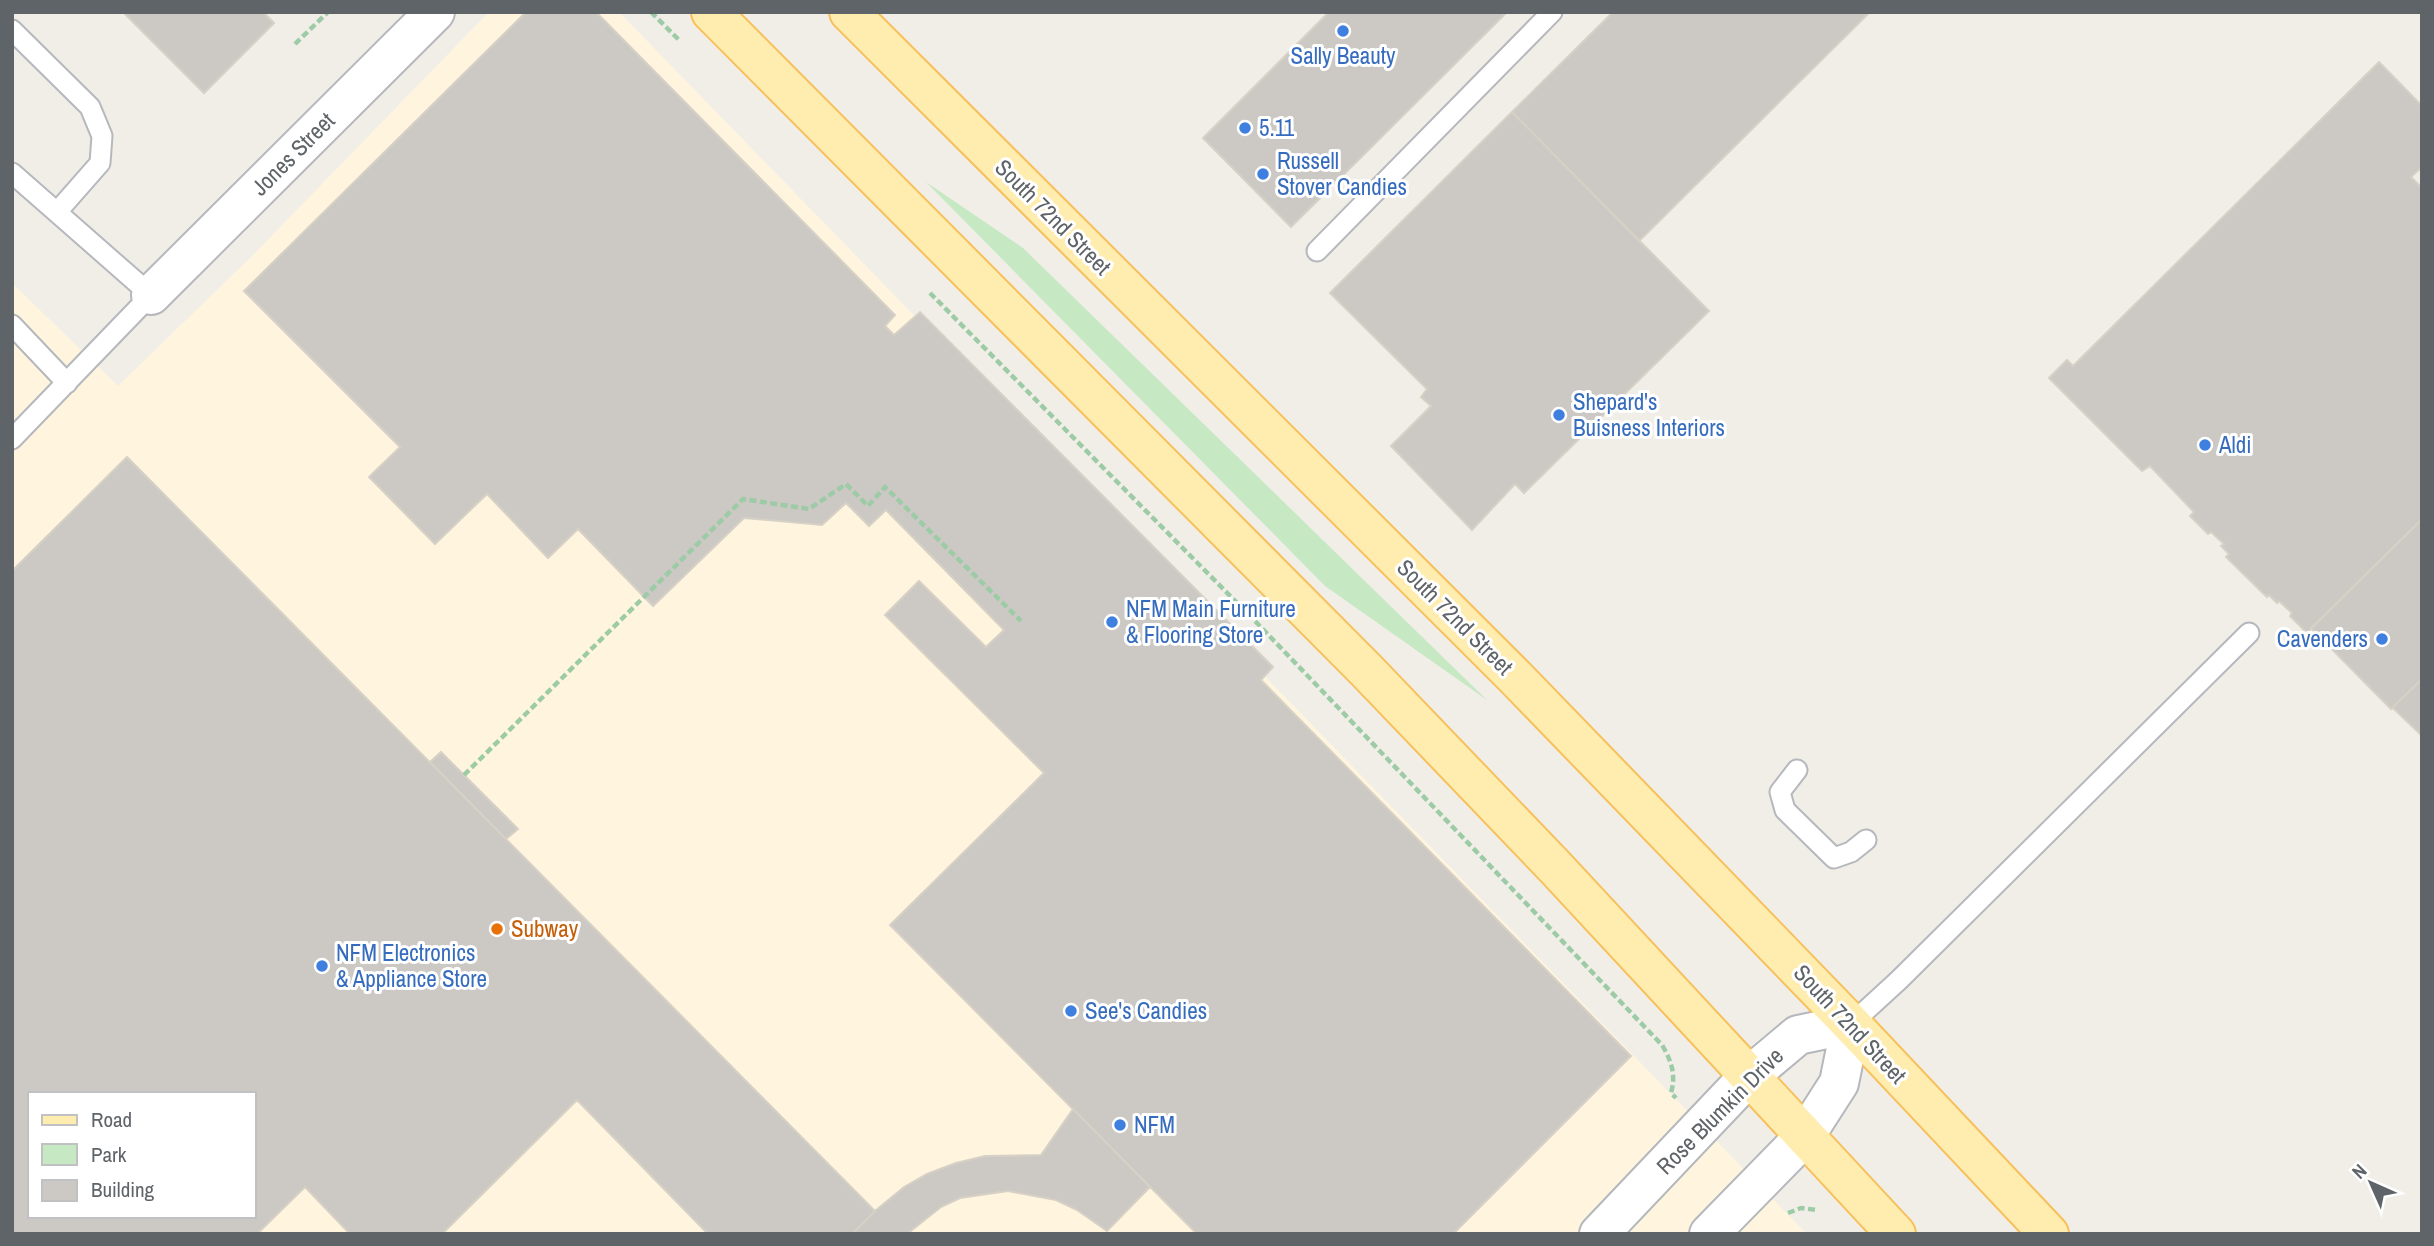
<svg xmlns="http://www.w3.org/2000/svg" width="2434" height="1246" viewBox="0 0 2434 1246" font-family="'Archivo Narrow',sans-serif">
  <rect width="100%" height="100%" fill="#f1eee8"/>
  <path fill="#fff5df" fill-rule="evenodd" d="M489,12H619L1807,1234H12V283L118,386L253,255ZM30,1094H254V1216H30Z"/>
  <path fill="#c6e9c4" d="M926,182L1023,248L1487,700L1325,586Z"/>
  <path fill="#ccc9c5" stroke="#d7d0c5" stroke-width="2" fill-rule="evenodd" d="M123,12H263L274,23L204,93Z
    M526,12H596L895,315L885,326L894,335L920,312L1273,667L1261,680L1631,1056L1453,1234H1197L890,925L1044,773L885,615L919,581L986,647L1004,630L886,510L869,526L846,503L822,525L744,518L653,606L578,529L548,558L487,494L435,544L369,477L400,447L244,291Z
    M1329,12H1507L1291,227L1203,138Z
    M1613,12H1870L1639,241L1512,112Z
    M2379,62L2422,106V167L2411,177L2422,188V519L2307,633L2290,616L2292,613L2279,601L2277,603L2269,595L2267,597L2226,557L2229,554L2221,546L2224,544L2211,532L2208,534L2190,516L2194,512L2150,466L2142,471L2049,378L2067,360L2073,366Z
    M1512,112L1709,311L1524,493L1515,484L1472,530L1391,446L1431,406L1421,397L1427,389L1330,293Z
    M127,457L875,1211L852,1234H708L577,1100L442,1234H350L305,1187L257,1234H12V571ZM30,1094H254V1216H30Z
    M2422,519V679L2391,709L2311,628Z
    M2422,679V736L2393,708L2391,709Z
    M441,752L518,829L506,839L430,762Z
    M1073,1109L1150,1187L1107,1231L1077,1210L1056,1200L1008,1191L960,1198L941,1207L907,1234H852L875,1211L904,1187L927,1174L956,1163L985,1156L1041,1155Z"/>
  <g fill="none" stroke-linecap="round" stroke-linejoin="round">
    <defs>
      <path id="service" d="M12,30L90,107L102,136L100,163L57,212
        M12,173L151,295L12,439
        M1317,251L1552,12
        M12,325L67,383
        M1797,770L1780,792L1785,810L1834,858L1851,852L1866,840
        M1851,1024L1899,980L2249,633"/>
      <path id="minor" d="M151,295L435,12"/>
      <path id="secondary" d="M1599,1234L1748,1077L1798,1035L1851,1024L1839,1083L1805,1136L1709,1234"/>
      <path id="primary" d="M711,12L1366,670L1555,867L1896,1234
        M849,12L1516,678L1851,1024L2049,1234"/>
    </defs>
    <use href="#service" stroke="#b5b8bc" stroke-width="23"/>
    <use href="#minor" stroke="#b5b8bc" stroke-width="42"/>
    <use href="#secondary" stroke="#b4b8bc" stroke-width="42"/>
    <use href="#primary" stroke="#f7c05b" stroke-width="42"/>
    <path stroke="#9ccba6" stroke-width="4.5" stroke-dasharray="7 3.5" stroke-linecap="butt" d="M651,12L680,41
      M295,44L328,12
      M930,293L1256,622L1662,1045C1672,1062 1676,1075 1671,1093L1676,1098
      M464,775L743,499L809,509L846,484L868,506L885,487L1021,621
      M1788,1213L1801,1208L1817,1210"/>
    <use href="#service" stroke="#fff" stroke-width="19"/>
    <use href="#minor" stroke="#fff" stroke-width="38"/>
    <use href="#secondary" stroke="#fff" stroke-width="38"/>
    <use href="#primary" stroke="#ffecaf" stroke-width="38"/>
  </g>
  <g fill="#3f7fe0" stroke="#fff" stroke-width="2.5">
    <circle cx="1343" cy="31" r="7"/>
    <circle cx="1245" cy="128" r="7"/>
    <circle cx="1263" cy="174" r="7"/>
    <circle cx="1559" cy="415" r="7"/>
    <circle cx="2205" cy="445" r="7"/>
    <circle cx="1112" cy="622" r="7"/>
    <circle cx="2382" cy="639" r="7"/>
    <circle cx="322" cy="966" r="7"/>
    <circle cx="1071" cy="1011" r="7"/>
    <circle cx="1120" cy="1125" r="7"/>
  </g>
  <circle fill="#e8710a" stroke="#fff" stroke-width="2.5" cx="497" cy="929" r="7"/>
  <g text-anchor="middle" stroke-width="6" stroke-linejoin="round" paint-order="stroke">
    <g font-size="23" fill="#366cbe" stroke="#fff" text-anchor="start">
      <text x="1343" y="64" text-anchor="middle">Sally Beauty</text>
      <text x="1259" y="136">5.11</text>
      <text x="1277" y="169">Russell<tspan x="1277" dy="26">Stover Candies</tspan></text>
      <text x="1573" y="410">Shepard's<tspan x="1573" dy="26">Buisness Interiors</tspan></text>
      <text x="2219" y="453">Aldi</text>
      <text x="1126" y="617">NFM Main Furniture<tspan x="1126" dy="26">&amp; Flooring Store</tspan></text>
      <text x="2368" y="647" text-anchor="end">Cavenders</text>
      <text x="336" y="961">NFM Electronics<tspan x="336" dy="26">&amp; Appliance Store</tspan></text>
      <text x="1085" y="1019">See's Candies</text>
      <text x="1134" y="1133">NFM</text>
    </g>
    <g font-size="23" fill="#5f6468" stroke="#fff">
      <text transform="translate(293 154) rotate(-45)" y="8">Jones Street</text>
      <text transform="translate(1053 217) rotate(45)" y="8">South 72nd Street</text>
      <text transform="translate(1455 617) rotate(45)" y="8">South 72nd Street</text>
      <text transform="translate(1850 1024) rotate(47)" y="8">South 72nd Street</text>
      <text transform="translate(1720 1111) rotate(-45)" y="8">Rose Blumkin Drive</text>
    </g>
    <g font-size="23" fill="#c56008" stroke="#fff" text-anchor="start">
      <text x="511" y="937">Subway</text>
    </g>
  </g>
  <rect width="2434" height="1246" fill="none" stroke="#5f6468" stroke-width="28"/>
  <rect x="28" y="1092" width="228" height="126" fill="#ffffff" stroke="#bfc1c3" stroke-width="2"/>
  <rect x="42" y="1115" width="35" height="10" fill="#ffecaf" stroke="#bfc1c3" stroke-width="2"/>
  <text x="91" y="1127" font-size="21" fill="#5f6468">Road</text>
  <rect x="42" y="1144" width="35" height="21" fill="#c6e9c4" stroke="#bfc1c3" stroke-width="2"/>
  <text x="91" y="1162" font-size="21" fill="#5f6468">Park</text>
  <rect x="42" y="1180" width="35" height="21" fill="#ccc9c5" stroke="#bfc1c3" stroke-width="2"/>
  <text x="91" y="1197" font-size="21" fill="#5f6468">Building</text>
  <g transform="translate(2371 1183) rotate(315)" stroke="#ffffff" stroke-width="5" paint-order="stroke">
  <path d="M0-5L12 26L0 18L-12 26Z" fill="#5f6468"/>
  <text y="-10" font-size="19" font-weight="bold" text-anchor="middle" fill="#5f6468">N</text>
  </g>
</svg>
